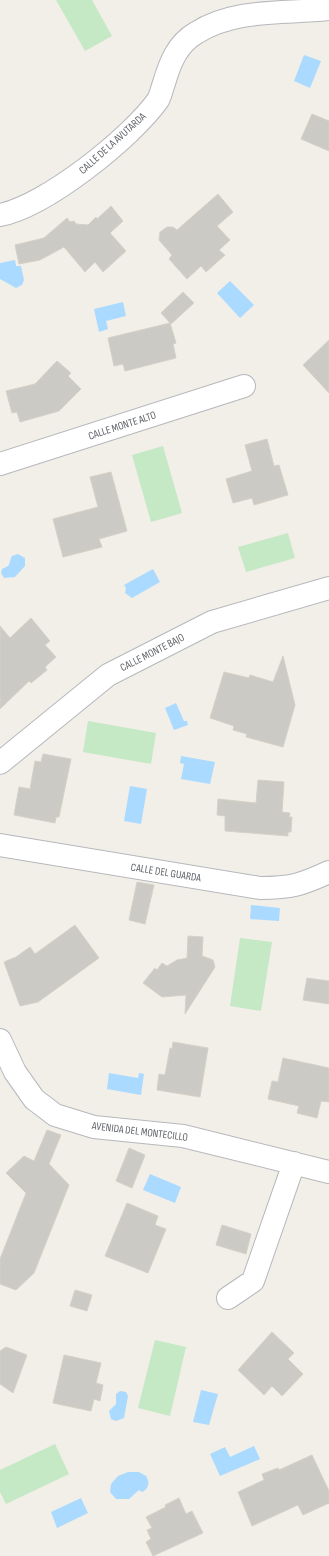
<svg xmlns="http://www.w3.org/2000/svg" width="329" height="1556" viewBox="0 0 329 1556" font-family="'Sofia Sans Condensed',sans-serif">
  <rect width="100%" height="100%" fill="#f1efe8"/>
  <path fill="#c5e8c5" d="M56,0H92L112,36L85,51Z
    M163,446L182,513L151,522L132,455Z
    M288,533L295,558L246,572L238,547Z
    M88,721L156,733L151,764L83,752Z
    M240,938L272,942L261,1011L230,1006Z
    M155,1340L186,1347L170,1416L138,1408Z
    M55,1444L69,1474L6,1504L0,1492V1470Z"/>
  <path fill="#aadaff" d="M304,55L321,61L310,88L294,81Z
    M15,260L16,266H21L24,280L22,285L16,288L0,279V263Z
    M230,281L254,305L240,318L217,293Z
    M123,302L126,316L106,321L108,329L99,332L94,309Z
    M18,554L25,558V566L15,577L4,578L1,573L2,569C13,564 7,566 12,556Z
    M153,569L160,582L132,598L125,593L126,588L124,585Z
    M176,703L184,721H187L188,725L174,730L165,708Z
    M181,756L215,762L210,784L181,779L184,764L180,763Z
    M130,786L147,789L141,824L124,821Z
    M251,905L280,908L279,921L250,919Z
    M109,1073L138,1078L139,1073L144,1074L141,1095L107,1089Z
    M150,1174L181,1187L175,1203L143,1190Z
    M201,1390L218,1394L209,1425L193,1422Z
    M120,1391L126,1392L128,1396L124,1418L116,1421L111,1419L109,1411L116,1404V1394Z
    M254,1446L260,1459L220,1476L210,1454L225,1447L230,1457Z
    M128,1472H139L146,1476C150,1482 149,1489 142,1492L139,1490L129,1499H116L110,1492L111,1484L118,1476Z
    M81,1498L88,1513L57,1528L51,1512Z"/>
  <path fill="#cccac5" stroke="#d6d1c6" d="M312,114L329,121V151L301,139Z
    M218,194L233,212L217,226L230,240L219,250L225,255L206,272L201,266L187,279L169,259L172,255L159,240L160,232L167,227H173L177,230Z
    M111,206L123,221L110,233L126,251L103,272L95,262L85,272L64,247L40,260L19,264L15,245L44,238L67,218L70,222L74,221L76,224L88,225L96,217L97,219Z
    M183,292L194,303L171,324L161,313Z
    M170,323L176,343L173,344L176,358L125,371L123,364L114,366L108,338Z
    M329,340V393L303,365Z
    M57,361L71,373L68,376L81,389L59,411L20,422L17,412L12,413L6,391L35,384Z
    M267,439L274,466L279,465L288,495L254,505L252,498L233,503L226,479L252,471L245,445Z
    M111,472L127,531L99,539L102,547L63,557L53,519L98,507L90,477Z
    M31,618L50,641L45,645L56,657L45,667L47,670L31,683L29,681L0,709V626L10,638Z
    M283,656L295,705L283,747L246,737L247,734L233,730L234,726L210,718L224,672L249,678L250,675L273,682Z
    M43,754L71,759L59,817H56L55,823L14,815L19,787L30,789L35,761L41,762Z
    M258,780L284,782L282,812L290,813L289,817H292L291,832H288V836L225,831V816L217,815L218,799L256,803Z
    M137,882L154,885L145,924L129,920Z
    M75,925L99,958L38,1002L20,1006L4,962L16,957L30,947L35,954Z
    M188,936L203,937L202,956L213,960L215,967L185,1014L186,995L162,997L143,983L155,968L157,970L162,963L167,966L177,960L187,958Z
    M307,978L329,981V1004L303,1000Z
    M173,1042L208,1048L200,1097L157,1090L159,1074L165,1075L170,1048L172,1049Z
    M283,1058L329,1068V1102L321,1101L317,1118L297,1113L299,1106L268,1099L272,1081L278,1082Z
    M47,1130L61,1135L49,1164L69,1185L34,1273L16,1290L0,1284V1259L26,1193L6,1173L24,1156L34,1161Z
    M129,1148L145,1155L132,1188L116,1181Z
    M127,1203L158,1216L155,1225L166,1229L148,1273L105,1256Z
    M222,1225L251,1234L246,1254L216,1245Z
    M75,1290L92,1295L87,1311L70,1306Z
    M272,1332L294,1353L288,1359L303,1374L282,1396L272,1386L264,1395L238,1370Z
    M6,1347L27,1355L13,1393L0,1384V1351Z
    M64,1355L101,1363L96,1383L103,1385L100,1401L94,1399L91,1411L53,1403Z
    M312,1455L329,1491V1503L303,1515L298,1505L252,1526L238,1492L264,1480L262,1474L278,1468L279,1470Z
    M179,1498L186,1514L192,1511L203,1533L153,1556L146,1542L151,1539L147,1530L152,1528L146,1517L166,1507L165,1505Z"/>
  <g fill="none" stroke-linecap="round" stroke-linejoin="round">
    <defs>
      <path id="minor" d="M0,215C46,206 131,138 158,100C161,95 162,88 164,83C170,63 177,44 196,33C235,8 285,14 329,9
        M0,464L244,386
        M0,763L108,675L212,622L329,588
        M0,845L260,888C291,888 301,885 329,872
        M0,1040L15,1072L34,1099L55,1115L94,1127L183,1136L329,1172
        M228,1298L253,1281L294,1163"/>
    </defs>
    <use href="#minor" stroke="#b5b8bc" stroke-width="24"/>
    <use href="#minor" stroke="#fff" stroke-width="22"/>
  </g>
  <g text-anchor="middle" stroke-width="4" stroke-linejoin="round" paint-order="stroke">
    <g font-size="11" fill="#5f6368" stroke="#fff">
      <text transform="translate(112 143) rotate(-42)" y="4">CALLE DE LA AVUTARDA</text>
      <text transform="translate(122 425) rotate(-18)" y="4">CALLE MONTE ALTO</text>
      <text transform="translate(152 652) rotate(-27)" y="4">CALLE MONTE BAJO</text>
      <text transform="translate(166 872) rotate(9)" y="4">CALLE DEL GUARDA</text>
      <text transform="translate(140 1131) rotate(7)" y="4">AVENIDA DEL MONTECILLO</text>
    </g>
  </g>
</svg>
